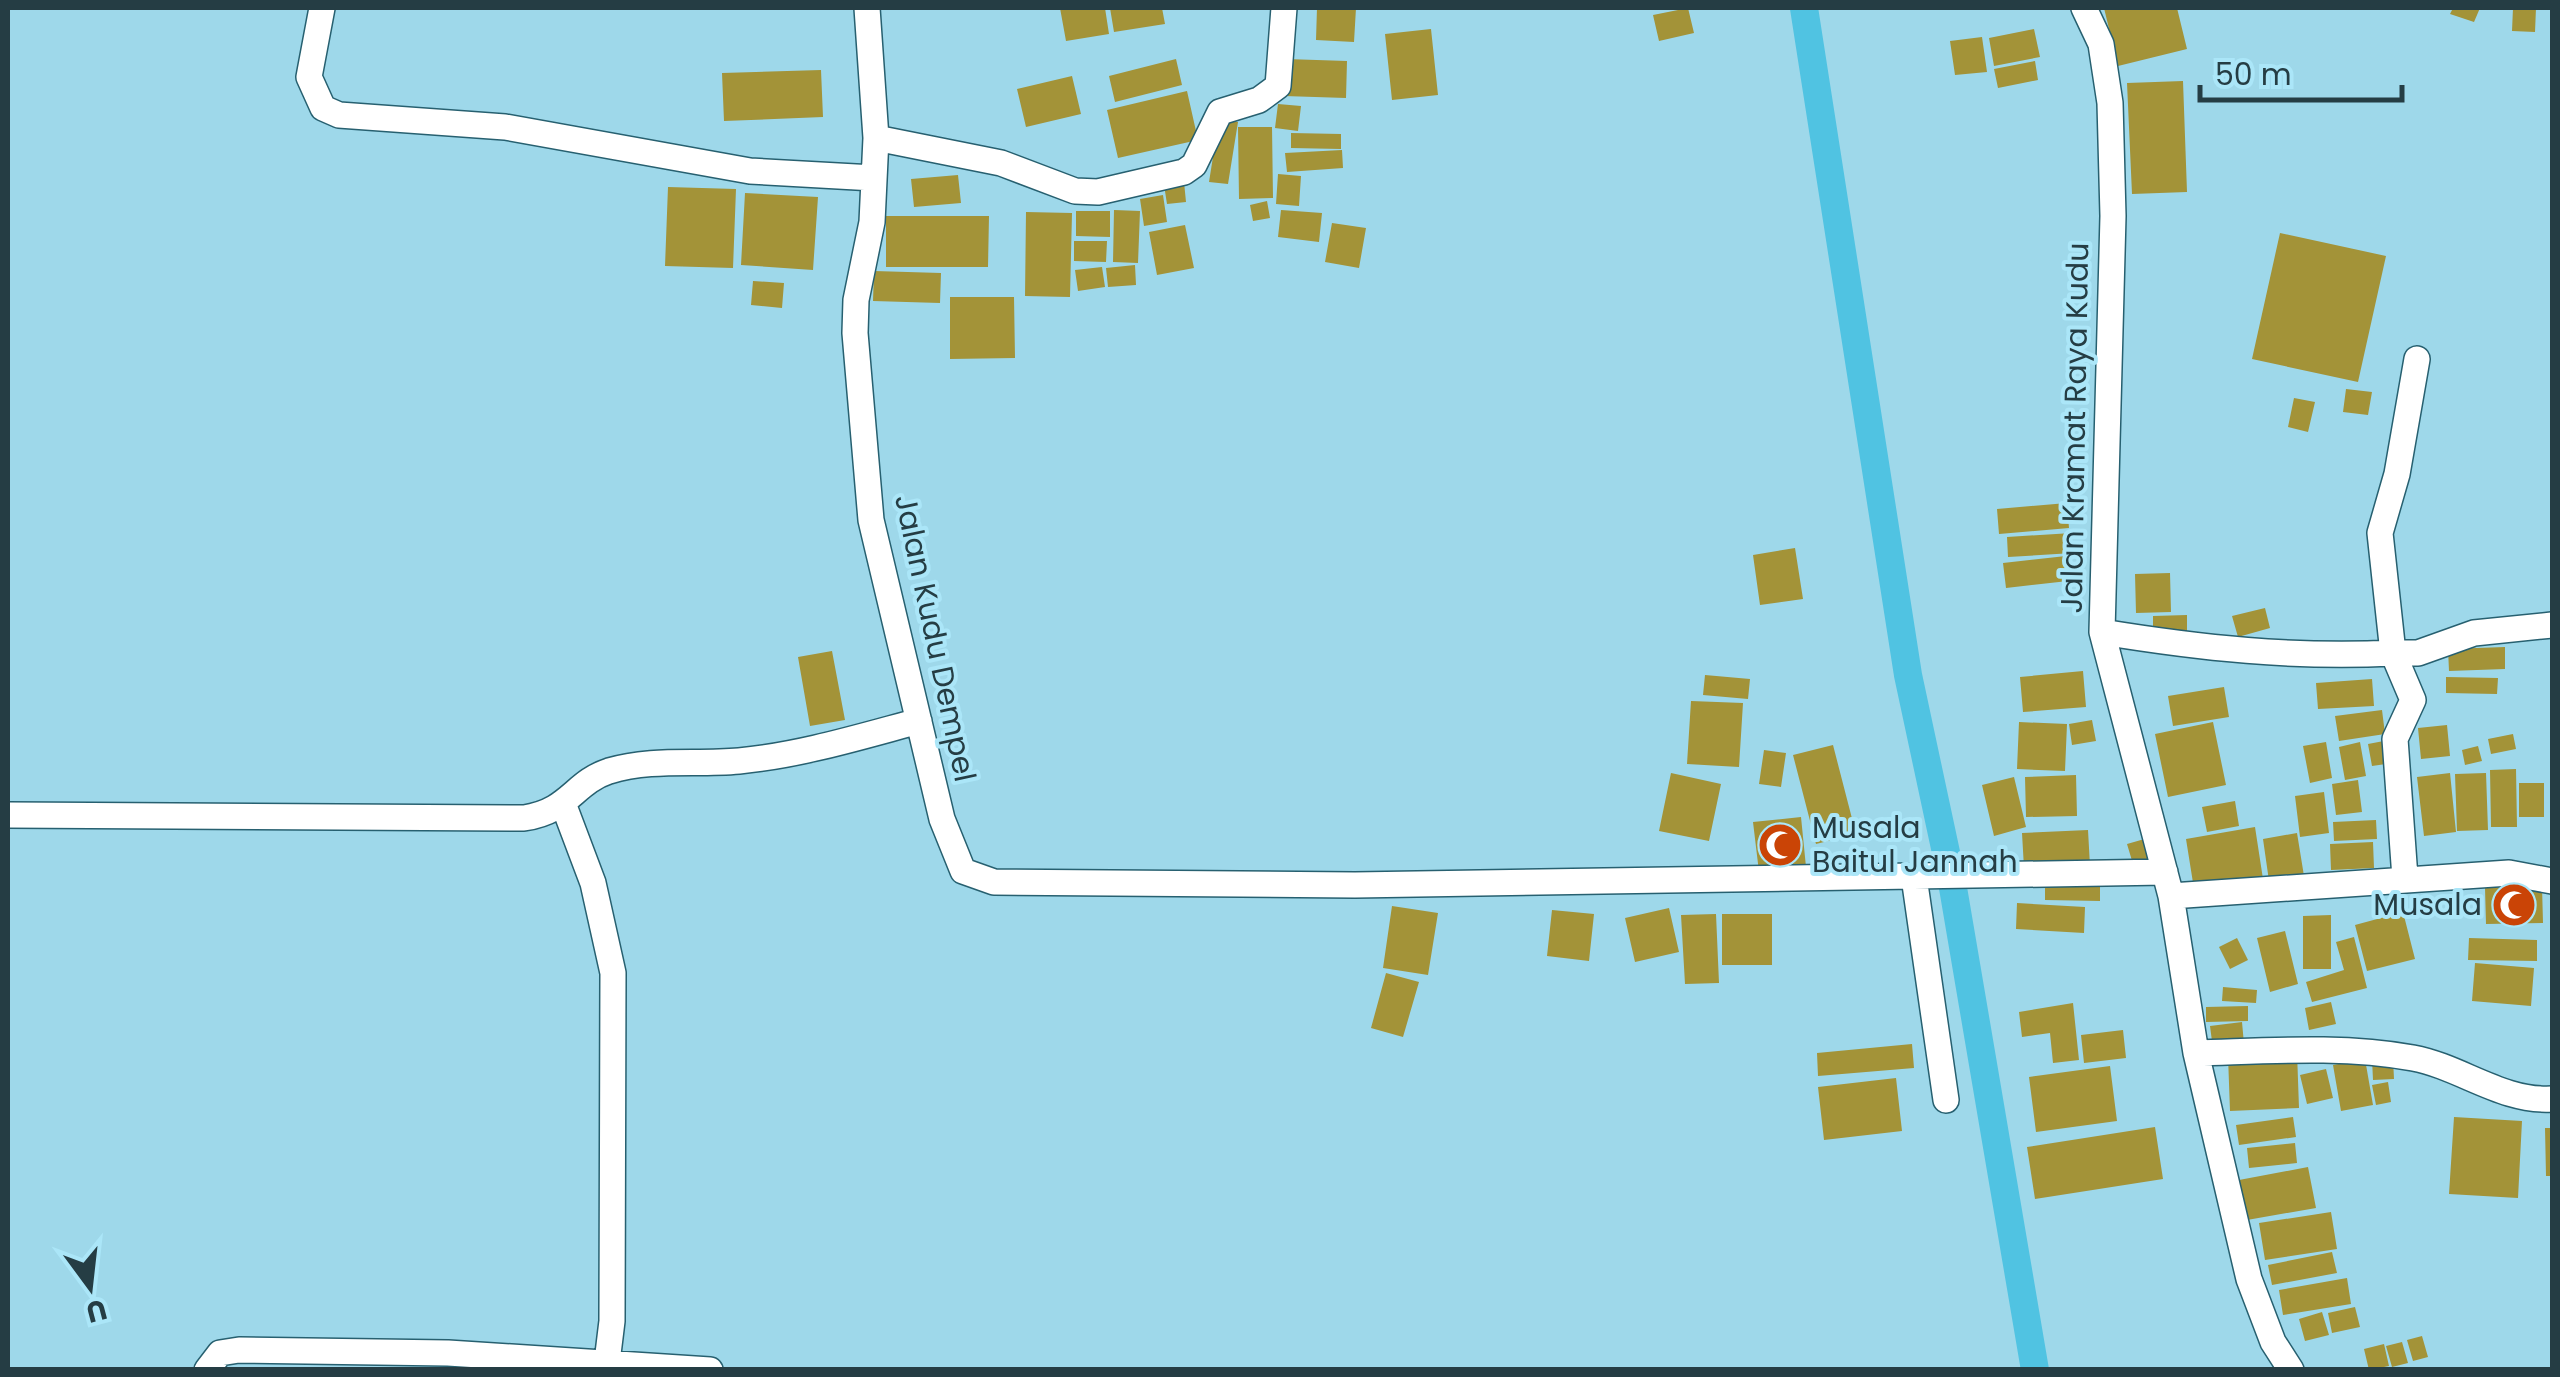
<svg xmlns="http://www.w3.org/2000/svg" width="2560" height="1377" viewBox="0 0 2560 1377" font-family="Poppins,sans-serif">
  <rect width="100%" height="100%" fill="#9ed8ea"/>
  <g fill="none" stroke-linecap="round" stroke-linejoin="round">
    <path stroke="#50c3e2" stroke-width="28" d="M1804,8L1908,675L1951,876L2035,1370"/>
  </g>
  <path fill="#a39338" d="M1060,8H1105L1109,34L1066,41Z
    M1110,8H1162L1165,24L1114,32Z
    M1317,8H1356L1354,42L1316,40Z
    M1688,8L1694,33L1659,41L1653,15Z
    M2104,8H2177L2187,49L2118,66Z
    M2453,8H2480L2474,22L2450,14Z
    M2513,8H2536L2535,32L2512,31Z
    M1431,29L1438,95L1392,100L1385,34Z
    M2034,29L2040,57L1994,66L1989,38Z
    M1982,37L1987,72L1955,75L1950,41Z
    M1176,59L1182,85L1115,102L1109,76Z
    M1286,59L1347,61L1346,98L1284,96Z
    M2035,61L2038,80L1998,88L1994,69Z
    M821,70L823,117L724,121L722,73Z
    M1072,76L1081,114L1026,127L1017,89Z
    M2183,81L2187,192L2132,194L2127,83Z
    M1187,91L1198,140L1118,158L1107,110Z
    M1278,104L1301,106L1298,131L1275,128Z
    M1219,119L1238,122L1228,184L1209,182Z
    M1238,127H1272L1273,198L1239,199Z
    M1291,133L1341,134V149L1291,148Z
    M1342,150L1343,168L1287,172L1285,153Z
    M1278,174L1301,176L1299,206L1276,204Z
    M958,175L961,203L914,207L911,179Z
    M1184,182L1186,202L1167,204L1164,185Z
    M668,187L736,189L733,268L665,266Z
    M745,193L818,197L813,270L741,265Z
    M1163,195L1167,222L1144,226L1140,199Z
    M1267,201L1270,218L1253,221L1250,205Z
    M1114,210L1140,211L1138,263L1113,262Z
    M1281,210L1322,213L1319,242L1278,237Z
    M1076,211H1110V237L1076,236Z
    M1026,212L1072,213L1070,297L1025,296Z
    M886,216H989L988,267H886Z
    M1332,223L1366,228L1359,268L1325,262Z
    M1185,225L1194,268L1157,275L1149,232Z
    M2280,233L2386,256L2358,382L2252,359Z
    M1074,241H1107L1106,262L1074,261Z
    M1135,265L1136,285L1108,287L1106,268Z
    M1102,267L1105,287L1078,291L1075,270Z
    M874,271L941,273L940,303L873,301Z
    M753,281L784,283L782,308L751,305Z
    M950,297H1014L1015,358L950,359Z
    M2346,389L2372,392L2368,415L2343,412Z
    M2294,398L2315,402L2308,432L2288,427Z
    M2067,503L2069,528L1999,534L1997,509Z
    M2072,533L2073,553L2008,557L2007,537Z
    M1795,548L1803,599L1760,605L1753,555Z
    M2066,556L2068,581L2006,588L2003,563Z
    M2170,573L2171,612L2136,613L2135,574Z
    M2265,608L2270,628L2238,637L2232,616Z
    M2187,615V633H2153V616Z
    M2505,647V669L2449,671L2448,649Z
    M832,651L845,720L810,726L798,657Z
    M2083,671L2086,707L2023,712L2020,677Z
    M1705,675L1750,679L1748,699L1703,695Z
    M2446,677L2498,678L2497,694L2446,693Z
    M2372,679L2374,706L2318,709L2316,683Z
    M2224,687L2229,717L2173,726L2168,696Z
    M1691,701L1743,703L1739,767L1687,764Z
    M2382,710L2385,734L2339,741L2335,716Z
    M2092,720L2096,741L2072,745L2069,724Z
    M2019,722L2067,724L2065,771L2017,769Z
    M2213,722L2226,785L2168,797L2155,734Z
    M2447,725L2450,756L2421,759L2418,728Z
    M2513,734L2516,749L2491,754L2488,739Z
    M2389,740L2393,763L2372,766L2368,744Z
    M2326,742L2332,778L2310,783L2303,746Z
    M2360,742L2366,776L2345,780L2339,747Z
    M1833,745L1856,834L1816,844L1793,755Z
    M2478,746L2482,761L2465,765L2462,750Z
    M1764,750L1786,753L1781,787L1759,784Z
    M2516,769L2517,827H2491L2490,770Z
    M1671,773L1721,784L1709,841L1659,831Z
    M2450,773L2456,832L2424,836L2417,777Z
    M2486,773L2488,830L2457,831L2455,774Z
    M2076,775L2077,816L2026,817L2025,777Z
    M2014,777L2026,827L1994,836L1982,785Z
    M2358,780L2362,812L2336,815L2332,784Z
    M2519,783H2544V817H2519Z
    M2324,792L2329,833L2300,837L2295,796Z
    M2235,801L2239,826L2207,832L2202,807Z
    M1801,817L1806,867L1759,872L1753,822Z
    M2376,820L2377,839L2334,841L2333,822Z
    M2255,827L2263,879L2194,889L2186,839Z
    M2088,830L2090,866L2024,868L2022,833Z
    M2297,833L2304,876L2269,881L2263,839Z
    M2148,838L2154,858L2133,864L2127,844Z
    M2373,842L2374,868L2331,870L2330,844Z
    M2045,881H2100V901L2045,900Z
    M2542,886L2543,923L2486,924L2485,888Z
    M2017,903L2085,907L2084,933L2016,929Z
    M1392,906L1438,913L1428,975L1383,968Z
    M1669,908L1679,952L1635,962L1625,918Z
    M1552,910L1594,914L1589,961L1547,956Z
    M2403,912L2415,959L2367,971L2355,925Z
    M1716,914L1719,983L1685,984L1681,915Z
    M1722,914H1772V965H1722Z
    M2331,915V969H2303V916Z
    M2285,931L2298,984L2270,992L2257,938Z
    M2354,937L2367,988L2312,1002L2306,982L2344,970L2336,942Z
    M2237,938L2248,960L2230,969L2219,947Z
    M2469,938L2537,940V961L2468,960Z
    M2475,963L2534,968L2531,1006L2472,1001Z
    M1386,973L1419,982L1403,1037L1371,1028Z
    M2223,987L2257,990L2256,1003L2222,1001Z
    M2331,1002L2336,1024L2309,1030L2305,1008Z
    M2073,1003L2079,1060L2053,1063L2050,1033L2022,1037L2019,1012Z
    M2248,1006V1021L2206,1022V1007Z
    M2242,1022L2244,1044L2213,1049L2210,1026Z
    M2123,1030L2126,1058L2084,1063L2081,1035Z
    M1912,1044L1914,1068L1818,1076L1817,1053Z
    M2297,1052L2299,1108L2230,1111L2228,1056Z
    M2393,1058L2394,1079L2373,1080L2372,1059Z
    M2365,1059L2373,1105L2341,1111L2333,1065Z
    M2110,1066L2117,1121L2036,1132L2029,1077Z
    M2326,1069L2333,1098L2307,1104L2300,1075Z
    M1896,1078L1902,1131L1824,1140L1818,1087Z
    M2388,1082L2391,1102L2376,1105L2372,1085Z
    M2293,1117L2296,1137L2239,1145L2236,1125Z
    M2454,1117L2522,1121L2518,1198L2449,1194Z
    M2155,1127L2163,1179L2035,1199L2027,1147Z
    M2545,1128H2552V1176H2546Z
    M2295,1143L2297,1163L2249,1168L2247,1148Z
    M2308,1167L2316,1208L2247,1220L2239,1180Z
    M2331,1212L2337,1249L2265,1260L2259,1223Z
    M2332,1252L2337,1273L2272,1285L2268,1265Z
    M2347,1278L2351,1304L2283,1315L2279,1290Z
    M2355,1307L2360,1327L2332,1333L2328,1313Z
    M2322,1312L2329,1335L2305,1341L2299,1319Z
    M2422,1336L2428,1357L2413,1361L2407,1340Z
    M2402,1342L2408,1363L2392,1367L2386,1346Z
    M2384,1344L2389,1366L2369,1370L2364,1349Z"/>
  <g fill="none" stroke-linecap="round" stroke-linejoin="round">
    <defs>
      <path id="minor" d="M322,8L309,77L323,108L339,115L505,127L750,171L874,178
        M867,8L876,138
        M1284,8L1278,86L1259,100L1220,112L1194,165L1184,172L1098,192L1075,191L1001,163L876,138L872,222L856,300L855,333L871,520L942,819L963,871L994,882L1355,885L2165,872
        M2084,8L2101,44L2110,103L2113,216L2102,632L2171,896L2196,1053L2249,1279L2273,1342L2291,1370
        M2102,632C2200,648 2294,658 2393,653L2380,533L2397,474L2417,359
        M564,806L593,883L613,973L612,1321L607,1362
        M8,815L524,818C570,811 573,783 609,771C652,758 695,765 739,761C801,755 859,737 919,721
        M1914,877L1946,1100
        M2405,878L2395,739L2413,700L2393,653H2418L2474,633L2552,625
        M2171,896L2509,873L2552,881
        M2196,1053C2268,1051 2342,1045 2413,1058C2461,1067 2502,1102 2552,1099
        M207,1370L220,1353L239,1350L448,1353L710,1370"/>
    </defs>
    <use href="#minor" stroke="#276070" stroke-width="28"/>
    <use href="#minor" stroke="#fff" stroke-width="25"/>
  </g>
  <defs>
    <symbol id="mosque-disc" viewBox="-11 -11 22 22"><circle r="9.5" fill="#ca4406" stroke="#abe6f8"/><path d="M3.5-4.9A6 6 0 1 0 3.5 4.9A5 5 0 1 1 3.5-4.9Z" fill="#fff"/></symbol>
  </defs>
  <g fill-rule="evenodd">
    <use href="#mosque-disc" x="1755" y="820" width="50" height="50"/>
    <use href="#mosque-disc" x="2489" y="880" width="50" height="50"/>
  </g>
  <g text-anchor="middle" stroke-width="8" stroke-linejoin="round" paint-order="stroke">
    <g font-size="30" fill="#253d44" stroke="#abe6f8">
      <text transform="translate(2075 428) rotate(-89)" y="10">Jalan Kramat Raya Kudu</text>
      <text transform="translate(935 638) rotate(78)" y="10">Jalan Kudu Dempel</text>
    </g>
    <g font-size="30" fill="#253d44" stroke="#abe6f8" text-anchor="start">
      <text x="1812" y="838">Musala<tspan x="1812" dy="34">Baitul Jannah</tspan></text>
      <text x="2482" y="915" text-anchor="end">Musala</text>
    </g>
  </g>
  <rect width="2560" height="1377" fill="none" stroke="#253d44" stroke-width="20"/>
  <g transform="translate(90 1287) rotate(165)" stroke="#abe6f8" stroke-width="8" paint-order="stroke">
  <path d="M0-8L18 38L0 25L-18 38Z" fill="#253d44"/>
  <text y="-15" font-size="28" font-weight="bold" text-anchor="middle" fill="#253d44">U</text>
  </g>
  <path d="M2200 85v15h202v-15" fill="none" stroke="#253d44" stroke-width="5"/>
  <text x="2215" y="85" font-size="30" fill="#253d44" stroke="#abe6f8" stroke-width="8" paint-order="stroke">50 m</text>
</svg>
